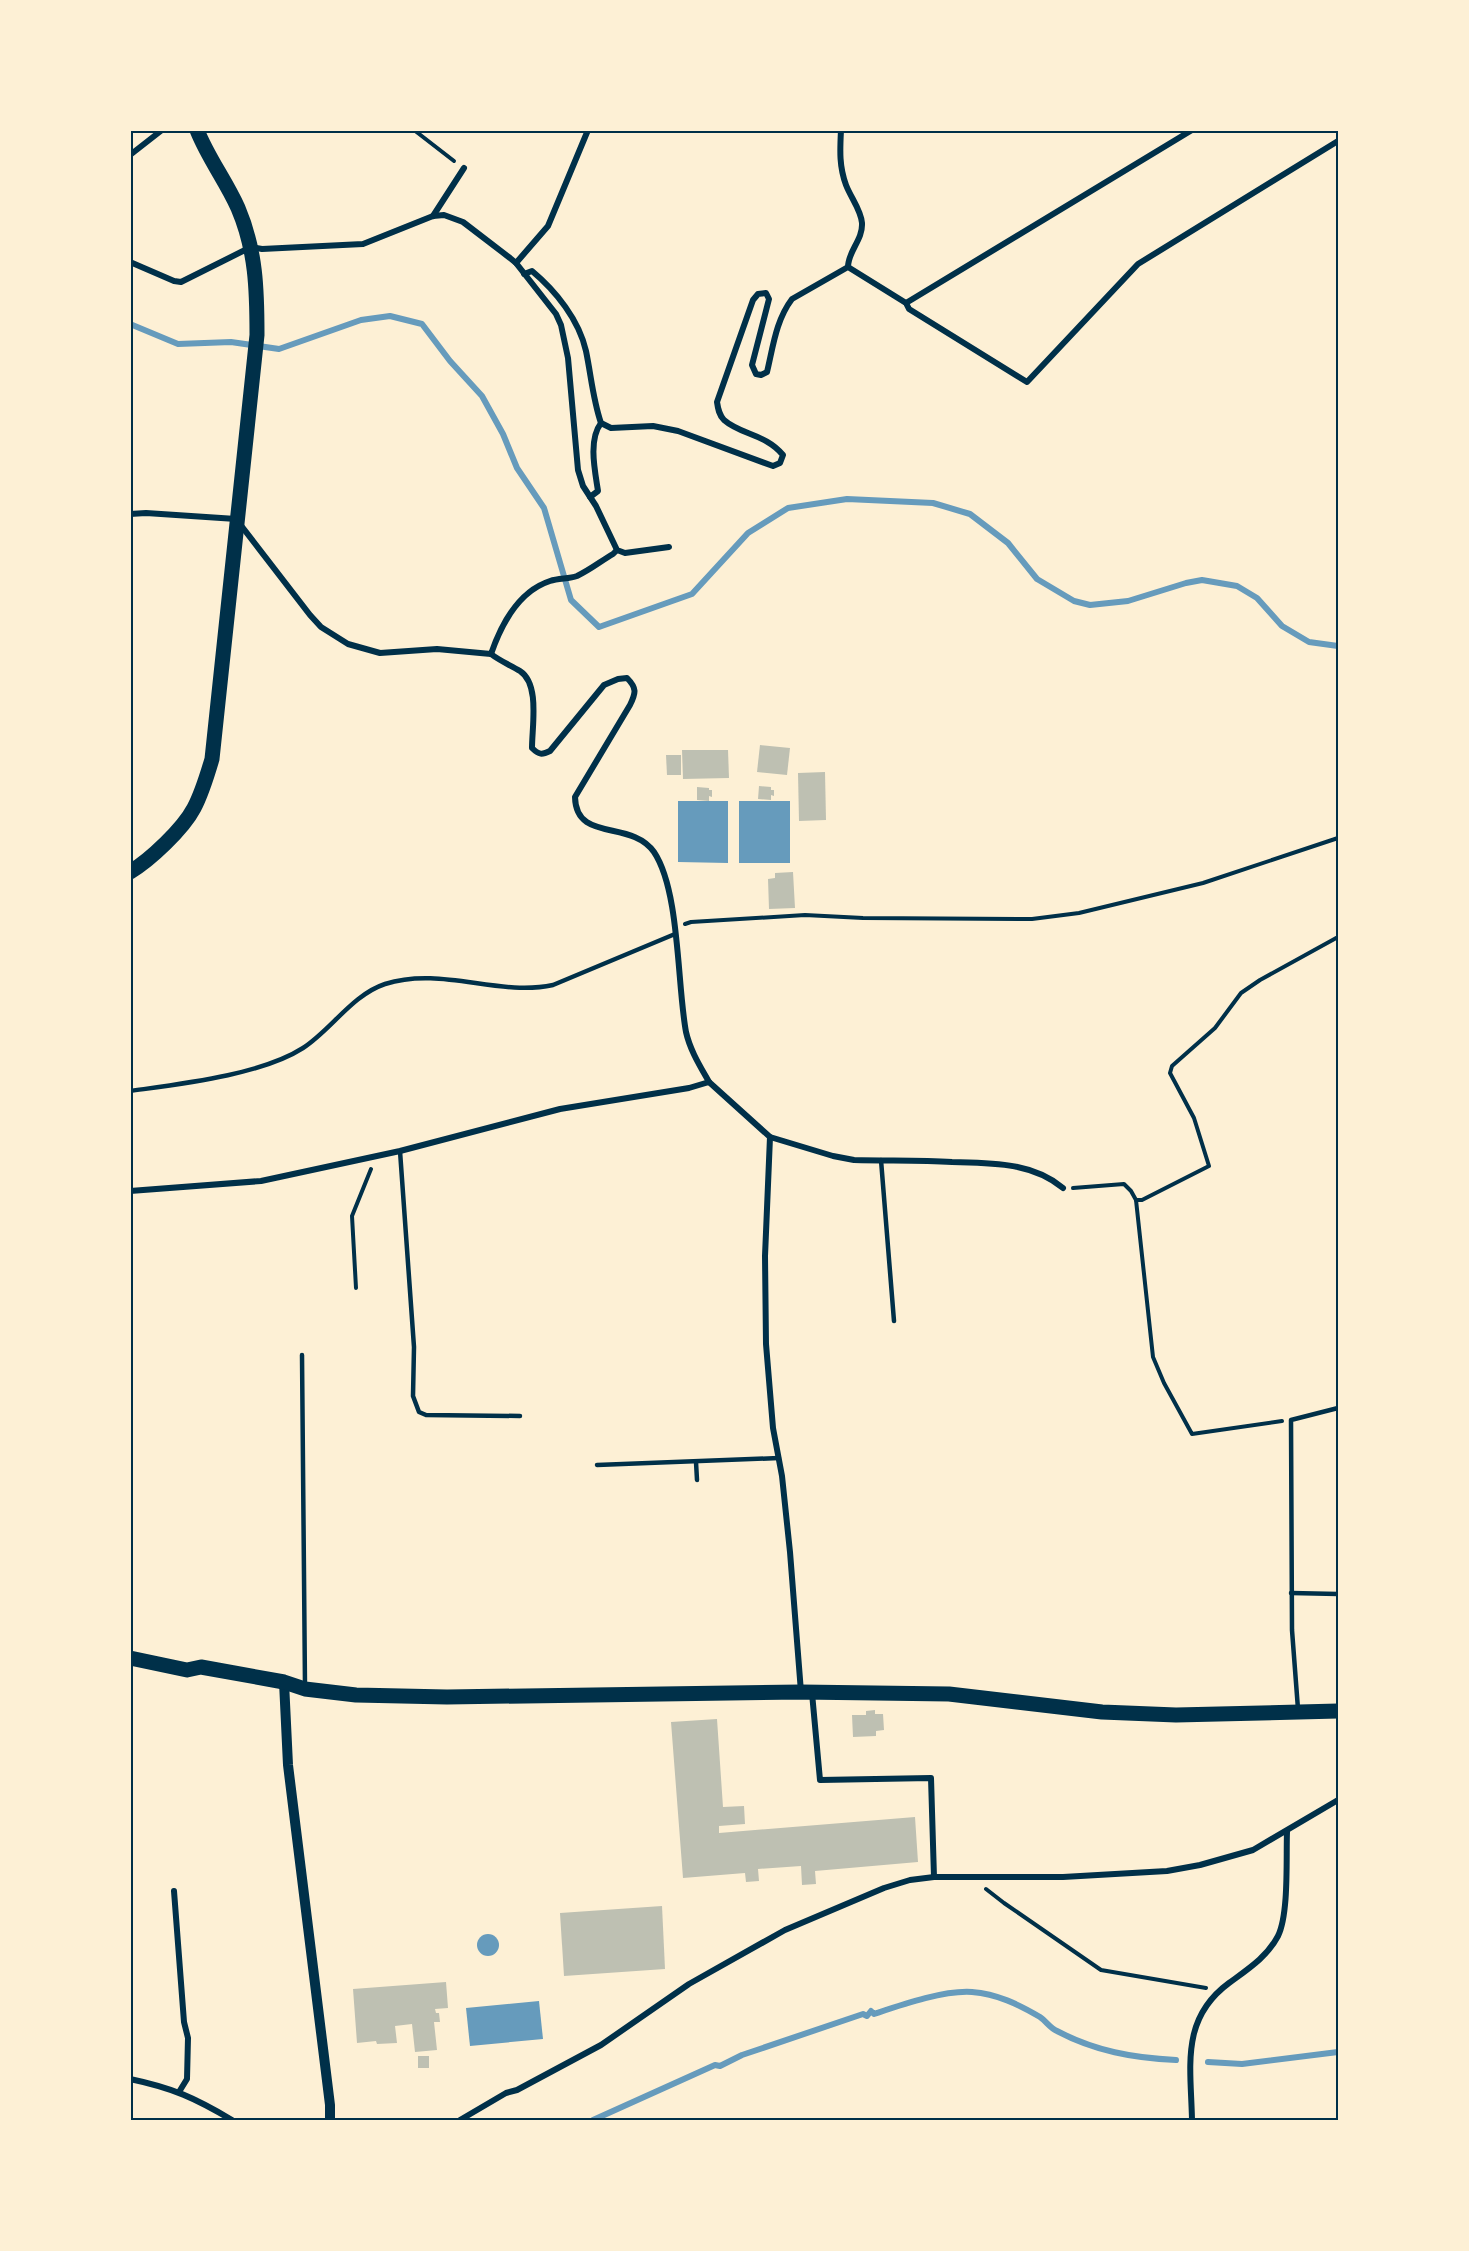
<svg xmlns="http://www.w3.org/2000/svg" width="1469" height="2251" viewBox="0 0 1469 2251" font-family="'Noto Sans',sans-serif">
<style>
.water{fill:#669bbc}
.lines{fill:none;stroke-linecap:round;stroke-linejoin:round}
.stream{stroke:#669bbc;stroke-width:6}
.building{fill:#bec0b2}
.path{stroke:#003049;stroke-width:4}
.service{stroke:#003049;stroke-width:4.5}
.minor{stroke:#003049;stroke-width:6}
.tertiary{stroke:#003049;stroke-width:10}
.primary{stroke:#003049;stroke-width:15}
.neatline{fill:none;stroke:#003049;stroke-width:2}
</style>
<rect width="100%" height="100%" fill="#fdf0d5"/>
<g class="water">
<path d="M 678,801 L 728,801 L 728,863 L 678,862 Z"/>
<rect x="739" y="801" width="51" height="62"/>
<circle cx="488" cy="1945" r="11"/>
<path d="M 539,2001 L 543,2039 L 470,2046 L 466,2008 Z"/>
</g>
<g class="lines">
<g class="stream">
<path d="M 130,324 L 178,344 L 231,342 L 279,349 L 361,320 L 390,316 L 422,324 L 450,361 L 482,396 L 503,434 L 517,468 L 544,508 L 571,600 L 599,627 L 692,594 L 748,533 L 788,508 L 847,499 L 933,503 L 970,514 L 1008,543 L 1037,579 L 1074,601 L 1090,605 L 1128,601 L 1186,583 L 1202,580 L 1237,586 L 1257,598 L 1282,626 L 1309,642 L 1338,646"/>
<path d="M 1208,2062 L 1242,2064 L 1338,2052"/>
<path d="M 593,2120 L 715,2065 L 720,2066 L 742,2055 L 863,2014 L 867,2016 L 871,2011 L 874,2014 C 901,2005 944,1990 972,1992 C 997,1994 1018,2004 1040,2017 C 1046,2021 1050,2028 1057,2031 C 1095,2051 1133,2058 1176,2060"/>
</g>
</g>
<g class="building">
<path d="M 760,745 L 790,748 L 787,775 L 757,772 Z"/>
<path d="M 682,750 L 728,750 L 729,778 L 683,779 Z"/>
<path d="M 666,755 L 681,755 L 681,775 L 667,775 Z"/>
<path d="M 825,772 L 826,820 L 799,821 L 798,773 Z"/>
<path d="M 759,786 L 771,787 L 771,790 L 774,790 L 774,796 L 771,795 L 771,800 L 758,799 Z"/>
<path d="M 697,787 L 709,788 L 709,790 L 712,790 L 712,797 L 709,796 L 709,801 L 697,800 Z"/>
<path d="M 793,872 L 795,908 L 769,909 L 768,879 L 775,878 L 775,873 Z"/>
<path d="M 875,1710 L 875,1714 L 883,1714 L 884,1730 L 876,1731 L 876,1736 L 853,1737 L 852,1715 L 866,1715 L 866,1711 Z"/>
<path d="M 717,1719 L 723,1807 L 744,1806 L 745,1824 L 719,1826 L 719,1833 L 915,1817 L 918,1862 L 815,1871 L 816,1884 L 802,1885 L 801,1866 L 758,1869 L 759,1881 L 746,1882 L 745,1873 L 683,1878 L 671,1722 Z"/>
<path d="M 662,1906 L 665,1969 L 564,1976 L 560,1913 Z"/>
<path d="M 446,1982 L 448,2008 L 435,2009 L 436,2013 L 439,2013 L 440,2022 L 434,2022 L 437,2050 L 415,2052 L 412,2024 L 395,2026 L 397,2043 L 377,2044 L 376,2041 L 357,2043 L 353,1989 Z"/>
<rect x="418" y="2056" width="11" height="12"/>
</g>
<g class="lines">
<g class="path">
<path d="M 414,130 L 454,161"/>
<path d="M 685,924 L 691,922 L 805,915 L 863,918 L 1032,919 L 1079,913 L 1203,883 L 1338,838"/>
<path d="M 1073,1188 L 1124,1184 L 1131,1191 L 1136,1200 L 1153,1357 L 1164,1383 L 1192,1434 L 1282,1421"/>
<path d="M 1136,1200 L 1142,1200 L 1209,1166 L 1194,1118 L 1170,1073 L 1172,1066 L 1215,1028 L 1241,993 L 1260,980 L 1338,937"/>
<path d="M 356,1288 L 352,1216 L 371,1169"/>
<path d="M 986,1889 L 1004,1903 L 1101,1970 L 1206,1988"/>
</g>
<g class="service">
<path d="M 130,1091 C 180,1084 261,1075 303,1048 C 331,1030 352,995 385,984 C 442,966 498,997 553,985 L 675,934"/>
<path d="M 400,1151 L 414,1347 L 413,1396 L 419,1412 L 426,1415 L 520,1416"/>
<path d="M 881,1160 L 894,1321"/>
<path d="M 302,1355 L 305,1686"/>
<path d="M 696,1462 L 697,1480"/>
<path d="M 597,1465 L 779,1458"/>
<path d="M 1291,1593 L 1338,1594"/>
<path d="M 1298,1709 L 1292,1630 L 1291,1420 L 1338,1408"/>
</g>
<g class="minor">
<path d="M 841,130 C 840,150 839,166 846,185 C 851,198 861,210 862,223 C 863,240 848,251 848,267"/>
<path d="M 130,155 L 162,130"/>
<path d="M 433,216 L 464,168"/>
<path d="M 130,262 L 174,281 L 181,282 L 251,247 L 262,249 L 363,244 L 433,216 L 444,215 L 463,222 L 510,258 L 516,263 L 556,314 L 561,325 L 568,358 L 578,470 L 583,486 L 596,506 L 617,550 L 625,553 L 669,547"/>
<path d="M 516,263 L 548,226 L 588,130"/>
<path d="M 524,274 L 532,271 C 556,291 579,320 586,351 C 591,375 593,400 601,423 L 611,428 L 653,426 L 678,431 L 773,466 L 780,463 L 783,455 C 766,434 741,435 724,420 C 719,415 718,409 717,402 L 753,300 L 758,294 L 766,293 L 769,299 L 752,365 L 756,374 L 761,375 L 767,372 C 773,347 776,320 792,299 L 848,267 L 906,303 L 909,309 L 1027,382 L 1138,264 L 1338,141"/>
<path d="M 906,303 L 1192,130"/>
<path d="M 590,497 L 598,491 C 595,471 588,440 601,423"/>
<path d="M 130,514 L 146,513 L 236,519 L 310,615 L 321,627 L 348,644 L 380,653 L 437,649 L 491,654 C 501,625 519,591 550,581 C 559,578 569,579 577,576 C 590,570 601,561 613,554 L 617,550"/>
<path d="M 491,654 C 500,661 510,665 520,671 C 540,684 532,726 532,748 C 539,755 542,755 550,751 L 604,685 L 618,679 L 627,678 C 637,688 636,693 630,705 L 575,797 C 576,843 631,819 654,852 C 680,891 677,984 686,1032 C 690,1050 700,1066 709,1082"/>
<path d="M 770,1137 L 833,1156 L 854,1160 C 887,1161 919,1160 952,1162 C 991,1163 1032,1162 1063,1188"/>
<path d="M 130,1191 L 261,1181 L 400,1151 L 560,1109 L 689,1088 L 709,1082 L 770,1137 L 765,1256 L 766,1344 L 773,1428 L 782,1476 L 790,1552 L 801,1692"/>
<path d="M 812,1693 L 820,1780 L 931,1778 L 934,1877"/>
<path d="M 174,1891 L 184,2022 L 188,2038 L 187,2079 L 179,2092"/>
<path d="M 130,2079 C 173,2088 195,2098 232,2120"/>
<path d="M 460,2120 L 506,2093 L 517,2090 L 601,2045 L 689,1984 L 785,1930 L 884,1888 L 910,1880 L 934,1877 L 1063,1877 L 1167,1871 L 1200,1865 L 1253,1850 L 1338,1800"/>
<path d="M 1192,2120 C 1191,2067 1180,2019 1229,1983 C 1248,1969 1267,1957 1278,1936 C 1289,1914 1286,1858 1287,1832"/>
</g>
<path class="tertiary" d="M 284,1682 L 288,1765 L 330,2105 L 330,2120"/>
<g class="primary">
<path d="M 130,872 C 150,860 183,829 194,808 C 202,793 207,776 212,759 L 257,335 C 257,290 256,250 238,208 C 226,181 208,158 197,130"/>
<path d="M 130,1658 L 187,1670 L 201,1667 L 284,1682 L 305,1689 L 356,1695 L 447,1697 L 801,1692 L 949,1694 L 1102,1712 L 1176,1715 L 1338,1711"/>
</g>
</g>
<rect width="1469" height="2251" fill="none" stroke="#fdf0d5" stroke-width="264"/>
<rect x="132" y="132" width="1205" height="1987" class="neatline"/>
</svg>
